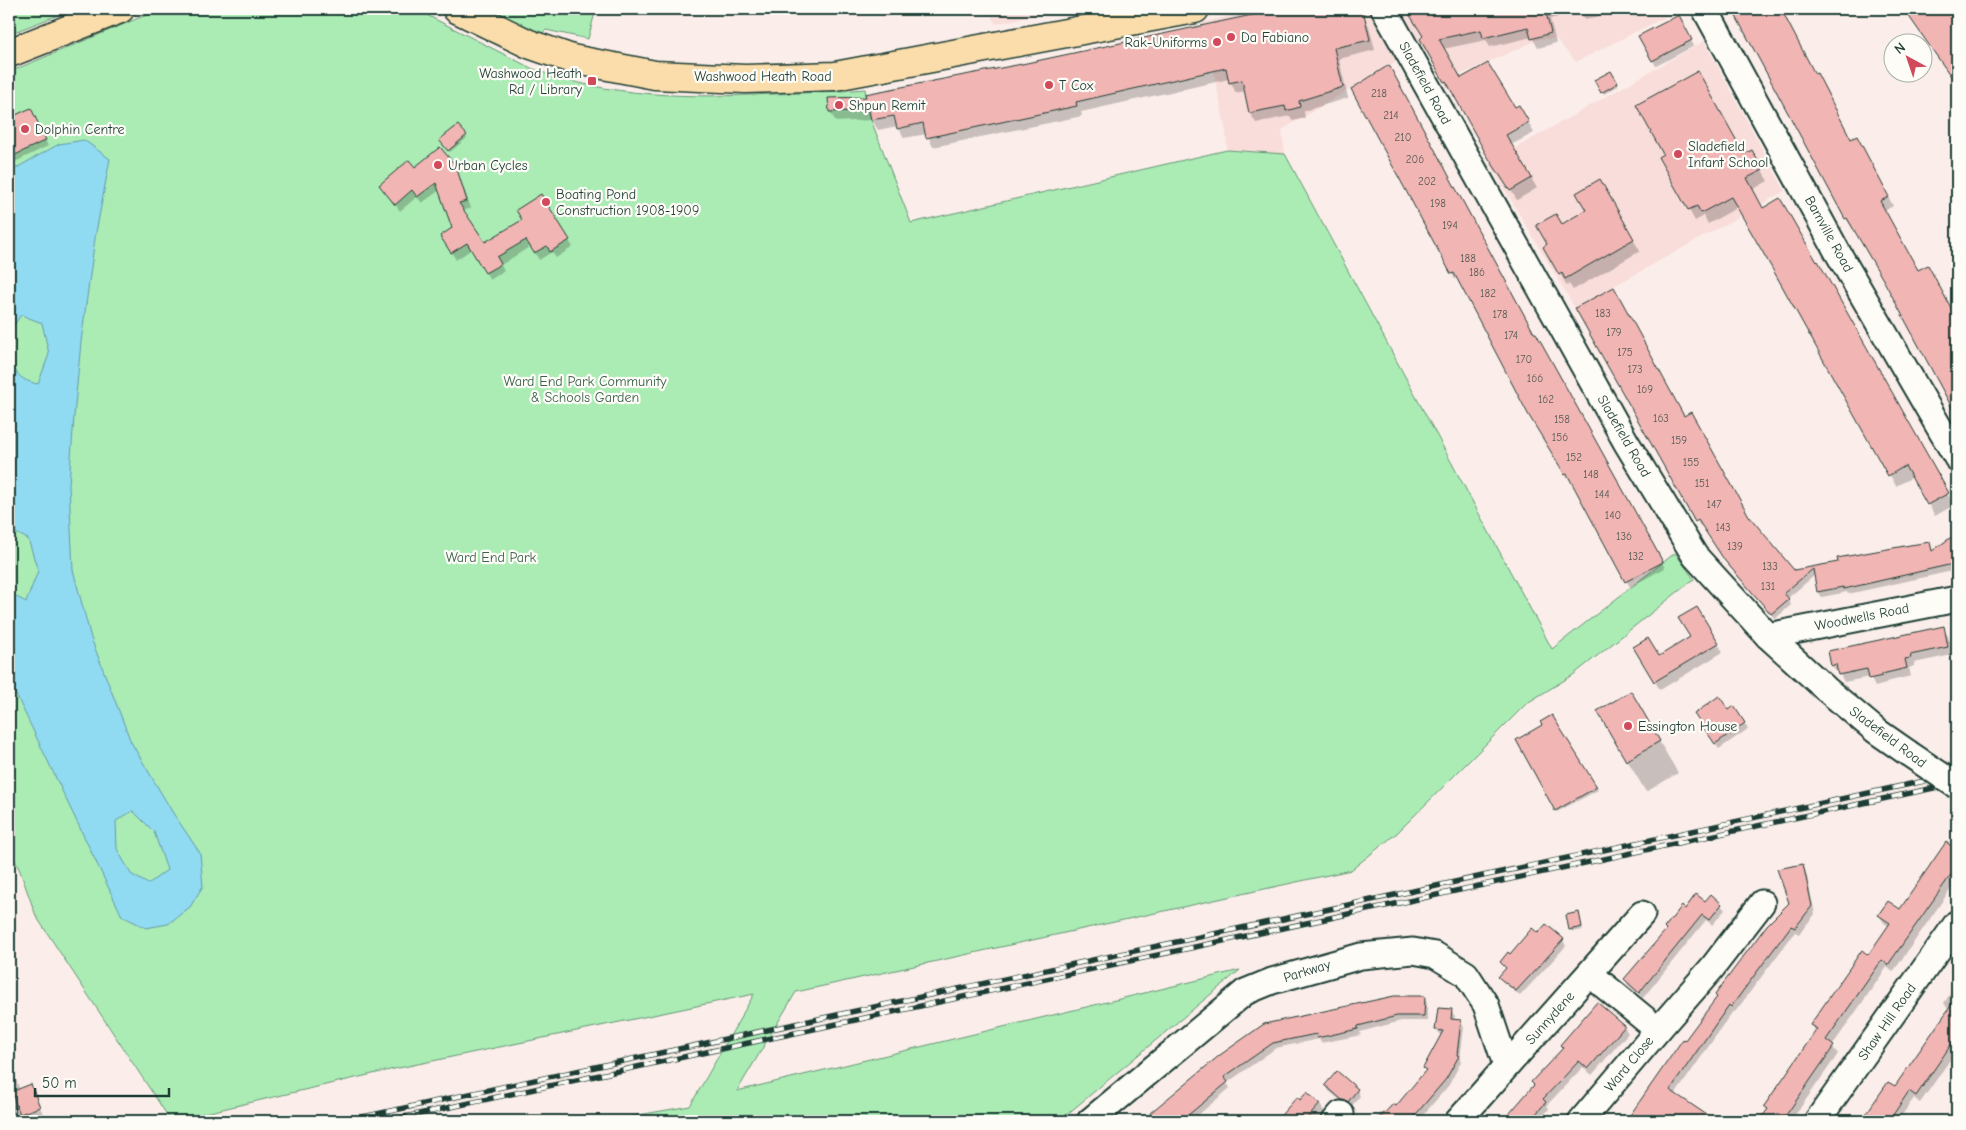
<svg xmlns="http://www.w3.org/2000/svg" width="1966" height="1130" viewBox="0 0 1966 1130" font-family="'Comic Neue',sans-serif">
<style>
.built{fill:#f8ddda}
.green{fill:#abecb5;stroke:#659474}
.water{fill:#90daf2;stroke:#639ba6;fill-rule:evenodd}
.shadow{fill:#0003}
.building{fill:#f1b5b4;stroke:#1f3d34}
.lines{fill:none;stroke-linecap:round;stroke-linejoin:round}
.minor-casing{stroke:#1f3d34;stroke-width:29}
.major-casing{stroke:#1f3d34;stroke-width:31}
.minor{stroke:#fdfcf7;stroke-width:25}
.major{stroke:#faddab;stroke-width:28}
.rail-casing{stroke:#1f3d34;stroke-width:5.5}
.rail{stroke:#fdfcf7;stroke-width:4;stroke-dasharray:11;stroke-linecap:butt}
.minor-bridge-casing{stroke:#1f3d34;stroke-width:29;stroke-linecap:butt}
.minor-bridge{stroke:#fdfcf7;stroke-width:25}
.poi-dot{fill:#d1495b;stroke:#fdfcf7;stroke-width:2}
.labels{text-anchor:middle;dominant-baseline:central;stroke-width:4.5;stroke-linejoin:round;paint-order:stroke}
.number-label{font-size:11px;fill:#545b54}
.poi-label{font-size:14px;fill:#1f3d34;stroke:#fdfcf7;text-anchor:start}
.street-label{font-size:14px;fill:#1f3d34;stroke:#fdfcf7}
.park-label{font-size:14px;fill:#3b604e;stroke:#fdfcf7}
</style>
<rect width="100%" height="100%" fill="#fbeeea"/>
<filter id="ink" filterUnits="userSpaceOnUse"><feTurbulence type="fractalNoise" baseFrequency=".02" numOctaves="2"/><feDisplacementMap in="SourceGraphic" scale="10" xChannelSelector="R" yChannelSelector="G"/><feConvolveMatrix kernelMatrix="1 2 1 2 8 2 1 2 1" color-interpolation-filters="sRGB"/></filter>
<g filter="url(#ink)">
<g class="built">
<path d="M 987,9 L 1059,9 L 996,24 Z"/>
<path d="M 1264,9 L 1369,9 L 1398,60 L 1282,130 L 1285,154 L 1227,150 L 1226,131 L 1203,22 Z"/>
<path d="M 1400,9 L 1681,9 L 1576,62 L 1556,39 L 1540,39 L 1444,82 Z"/>
<path d="M 1704,41 L 1785,191 L 1575,308 L 1489,163 Z"/>
</g>
<g class="green">
<path d="M 9,9 L 74,9 L 9,34 Z"/>
<path d="M 168,9 L 415,9 L 531,68 C 607,98 692,98 773,94 C 804,93 834,92 865,89 L 871,120 L 911,223 L 1227,150 L 1285,154 L 1552,649 L 1675,553 L 1694,579 L 1573,675 L 1527,703 L 1397,833 L 1351,870 L 796,992 L 737,1091 L 1240,970 L 1059,1121 L 604,1121 L 690,1106 L 754,994 L 394,1069 L 171,1121 L 36,916 L 20,871 L 9,847 L 9,72 L 141,17 Z"/>
<path d="M 480,9 L 596,9 L 588,39 L 546,30 L 537,37 Z"/>
</g>
<path class="water" d="M 84,140 L 110,159 L 95,238 L 81,342 L 74,417 L 69,485 L 73,570 L 91,638 L 131,742 L 173,813 L 200,853 L 203,886 L 190,907 L 168,924 L 146,928 L 122,916 L 9,680 L 9,593 L 26,602 L 38,571 L 28,539 L 12,531 L 9,534 L 9,356 C 15,373 19,380 38,384 L 49,354 L 42,323 L 21,315 L 11,329 L 9,340 L 9,172 L 59,144 ZM 133,811 L 154,832 L 167,870 L 148,884 L 131,874 L 117,849 L 116,821 Z"/>
<g class="shadow">
<path d="M 681,9 L 742,9 L 741,14 Z"/>
<path d="M 882,9 L 932,9 L 886,16 Z"/>
<path d="M 1286,9 L 1360,9 L 1369,26 L 1375,50 L 1339,59 L 1348,98 L 1304,111 L 1305,118 L 1293,121 L 1290,116 L 1256,123 L 1250,113 L 1245,91 L 1236,93 L 1229,79 L 1081,112 L 1082,116 L 933,147 L 927,134 L 904,138 L 898,126 L 878,130 L 872,120 L 836,122 L 830,112 L 867,98 Z"/>
<path d="M 1407,9 L 1628,9 L 1585,20 L 1579,11 L 1550,19 L 1556,43 L 1538,48 L 1532,37 L 1490,47 L 1486,40 L 1443,49 L 1461,80 L 1515,108 L 1519,106 L 1534,133 L 1511,145 L 1537,188 L 1517,200 L 1494,164 L 1452,91 L 1450,91 L 1445,82 L 1424,37 Z"/>
<path d="M 1732,9 L 1774,9 L 1851,141 L 1862,147 L 1893,206 L 1884,211 L 1918,272 L 1933,276 L 1957,321 L 1957,414 L 1886,283 L 1854,227 L 1852,228 L 1846,218 L 1782,97 L 1775,89 Z"/>
<path d="M 1904,9 L 1957,9 L 1957,85 Z"/>
<path d="M 1678,16 L 1694,46 L 1656,66 L 1640,37 Z"/>
<path d="M 1610,72 L 1618,86 L 1604,94 L 1596,80 Z"/>
<path d="M 1353,89 L 1538,340 L 1665,568 L 1630,587 L 1571,478 L 1569,479 L 1529,414 L 1458,278 L 1455,279 L 1452,274 Z"/>
<path d="M 30,110 L 48,146 L 15,162 L 9,149 L 9,119 Z"/>
<path d="M 466,136 L 467,138 L 450,152 L 442,143 Z"/>
<path d="M 1752,151 L 1768,181 L 1752,190 L 1763,209 L 1816,263 L 1818,262 L 1954,505 L 1935,516 L 1913,477 L 1896,486 L 1738,207 L 1708,224 L 1704,216 L 1695,221 L 1660,157 L 1744,156 Z"/>
<path d="M 455,167 L 459,175 L 471,208 L 463,211 L 485,244 L 523,220 L 541,196 L 573,247 L 556,258 L 552,252 L 539,260 L 531,246 L 501,265 L 504,271 L 490,280 L 472,249 L 456,260 L 446,243 L 453,228 L 440,190 L 422,203 L 417,197 L 400,211 L 381,185 L 415,169 Z"/>
<path d="M 1600,181 L 1640,251 L 1573,290 L 1569,284 L 1567,286 L 1545,247 L 1562,226 L 1588,211 Z"/>
<path d="M 1577,309 L 1684,418 L 1748,517 L 1794,572 L 1929,543 L 1933,552 L 1957,535 L 1957,570 L 1848,594 L 1847,592 L 1822,597 L 1818,592 L 1815,575 L 1788,598 L 1791,605 L 1775,619 L 1730,567 L 1703,525 L 1700,526 Z"/>
<path d="M 1697,609 L 1723,652 L 1660,690 L 1635,648 L 1658,657 L 1691,638 Z"/>
<path d="M 1943,628 L 1948,636 L 1952,655 L 1914,663 L 1914,666 L 1909,668 L 1911,676 L 1886,682 L 1886,684 L 1875,687 L 1870,677 L 1844,682 L 1839,673 L 1837,673 L 1832,665 Z"/>
<path d="M 1957,634 L 1957,646 L 1955,635 Z"/>
<path d="M 1734,708 L 1748,729 L 1719,749 L 1699,720 L 1728,712 Z"/>
<path d="M 1552,716 L 1598,790 L 1557,812 L 1517,740 L 1543,725 Z"/>
<path d="M 1659,741 L 1678,773 L 1646,792 L 1617,743 Z"/>
<path d="M 1947,844 L 1957,852 L 1957,880 L 1893,972 L 1887,967 L 1832,1046 L 1838,1054 L 1791,1121 L 1760,1121 L 1768,1111 L 1765,1106 L 1816,1033 L 1812,1025 L 1869,957 L 1890,927 L 1884,923 L 1879,915 L 1901,911 Z"/>
<path d="M 1803,865 L 1806,872 L 1815,914 L 1799,934 L 1795,932 L 1735,1012 L 1733,1011 L 1675,1095 L 1714,1121 L 1672,1121 L 1665,1116 L 1661,1121 L 1628,1121 L 1683,1040 L 1686,1042 L 1790,904 Z"/>
<path d="M 1705,903 L 1721,905 L 1725,910 L 1712,925 L 1706,920 L 1643,998 L 1628,985 L 1625,979 L 1685,910 Z"/>
<path d="M 1578,913 L 1583,930 L 1572,932 L 1567,916 Z"/>
<path d="M 1538,935 L 1563,940 L 1566,946 L 1520,996 L 1503,982 L 1500,977 L 1506,969 L 1501,962 Z"/>
<path d="M 1957,983 L 1957,1050 L 1920,1103 L 1914,1098 L 1898,1121 L 1862,1121 L 1889,1084 L 1895,1088 L 1949,1011 L 1944,1003 Z"/>
<path d="M 1424,997 L 1427,1003 L 1427,1021 L 1401,1021 L 1360,1032 L 1361,1035 L 1321,1043 L 1319,1039 L 1276,1048 L 1227,1083 L 1230,1088 L 1191,1121 L 1142,1121 L 1220,1056 Z"/>
<path d="M 1597,1004 L 1624,1027 L 1628,1033 L 1592,1075 L 1583,1067 L 1547,1105 L 1549,1109 L 1539,1121 L 1504,1121 L 1563,1049 L 1561,1045 Z"/>
<path d="M 1451,1011 L 1455,1016 L 1454,1021 L 1461,1022 L 1464,1027 L 1460,1060 L 1461,1062 L 1449,1085 L 1418,1121 L 1373,1121 L 1383,1111 L 1386,1114 L 1396,1108 L 1426,1072 L 1424,1068 L 1442,1035 L 1440,1035 L 1437,1030 Z"/>
<path d="M 9,1061 L 20,1090 L 31,1085 L 45,1119 L 68,1113 L 73,1121 L 9,1121 Z"/>
<path d="M 1326,1085 L 1357,1090 L 1360,1096 L 1351,1107 L 1346,1105 L 1329,1091 Z"/>
<path d="M 1297,1099 L 1300,1102 L 1320,1104 L 1325,1113 L 1318,1121 L 1278,1121 Z"/>
</g>
<g class="building">
<path d="M 1280,9 L 1361,9 L 1364,14 L 1370,40 L 1334,48 L 1343,87 L 1299,101 L 1300,107 L 1286,111 L 1285,106 L 1249,113 L 1242,80 L 1229,83 L 1226,68 L 1076,102 L 1077,106 L 926,138 L 923,123 L 897,129 L 894,116 L 871,120 L 869,110 L 829,112 L 828,98 L 866,97 L 865,94 L 1022,64 Z"/>
<path d="M 1406,9 L 1545,9 L 1551,33 L 1531,39 L 1528,27 L 1483,38 L 1481,30 L 1439,39 L 1461,78 L 1488,63 L 1515,107 L 1519,105 L 1529,122 L 1506,135 L 1532,178 L 1510,191 L 1486,154 L 1446,81 L 1444,82 L 1420,39 L 1423,36 Z"/>
<path d="M 1732,9 L 1781,9 L 1815,74 L 1817,73 L 1851,139 L 1857,136 L 1889,197 L 1880,201 L 1918,270 L 1928,265 L 1957,319 L 1957,417 L 1885,283 L 1847,218 L 1845,219 Z"/>
<path d="M 1916,9 L 1957,9 L 1957,85 L 1908,15 Z"/>
<path d="M 1679,15 L 1692,40 L 1652,61 L 1638,36 Z"/>
<path d="M 1389,65 L 1534,333 L 1536,333 L 1663,562 L 1625,582 L 1567,474 L 1565,475 L 1528,414 L 1454,273 L 1451,274 L 1351,89 Z"/>
<path d="M 1611,71 L 1618,83 L 1601,93 L 1594,80 Z"/>
<path d="M 1698,71 L 1744,154 L 1752,150 L 1763,170 L 1747,178 L 1763,208 L 1780,198 L 1817,262 L 1818,261 L 1949,493 L 1927,505 L 1905,466 L 1888,476 L 1777,277 L 1731,197 L 1701,213 L 1697,206 L 1688,210 L 1658,157 L 1663,154 L 1636,105 Z"/>
<path d="M 31,108 L 46,140 L 9,158 L 9,118 Z"/>
<path d="M 458,125 L 467,135 L 448,151 L 439,140 Z"/>
<path d="M 440,147 L 456,166 L 467,201 L 459,203 L 485,242 L 522,220 L 516,210 L 541,194 L 570,240 L 550,252 L 547,246 L 534,253 L 526,240 L 497,257 L 501,264 L 485,273 L 467,243 L 451,253 L 440,236 L 452,228 L 436,183 L 417,197 L 412,190 L 395,205 L 379,185 L 409,160 L 415,167 Z"/>
<path d="M 1600,179 L 1634,239 L 1565,279 L 1562,273 L 1559,275 L 1543,247 L 1547,244 L 1536,225 L 1556,214 L 1562,224 L 1586,210 L 1576,193 Z"/>
<path d="M 1614,287 L 1684,416 L 1691,412 L 1749,516 L 1794,570 L 1838,562 L 1837,558 L 1910,545 L 1930,542 L 1932,551 L 1957,533 L 1957,563 L 1844,589 L 1843,587 L 1817,592 L 1813,569 L 1784,593 L 1789,599 L 1771,614 L 1725,561 L 1698,520 L 1695,522 L 1575,308 Z"/>
<path d="M 1697,607 L 1719,643 L 1654,682 L 1633,647 L 1648,638 L 1659,656 L 1690,637 L 1678,618 Z"/>
<path d="M 1944,626 L 1948,647 L 1910,655 L 1911,658 L 1905,659 L 1907,668 L 1882,674 L 1882,676 L 1869,679 L 1867,669 L 1838,675 L 1836,664 L 1831,666 L 1828,651 Z"/>
<path d="M 1631,691 L 1660,741 L 1626,761 L 1597,711 Z"/>
<path d="M 1719,696 L 1729,710 L 1734,706 L 1745,723 L 1715,744 L 1694,714 Z"/>
<path d="M 1552,715 L 1597,787 L 1555,811 L 1516,740 L 1542,725 L 1540,722 Z"/>
<path d="M 1946,842 L 1957,850 L 1957,866 L 1888,965 L 1882,960 L 1826,1040 L 1834,1046 L 1782,1121 L 1759,1121 L 1768,1109 L 1764,1106 L 1817,1029 L 1810,1025 L 1862,950 L 1868,955 L 1890,923 L 1878,915 L 1888,901 L 1900,909 Z"/>
<path d="M 1803,864 L 1812,906 L 1795,928 L 1791,926 L 1745,988 L 1731,1007 L 1729,1005 L 1670,1090 L 1716,1121 L 1626,1121 L 1683,1039 L 1685,1040 L 1717,997 L 1715,995 L 1725,981 L 1767,925 L 1789,903 L 1777,869 Z"/>
<path d="M 1696,894 L 1705,901 L 1711,894 L 1722,904 L 1709,920 L 1702,915 L 1639,993 L 1624,979 L 1666,930 L 1664,928 L 1682,906 L 1685,909 Z"/>
<path d="M 1579,912 L 1582,927 L 1569,930 L 1566,915 Z"/>
<path d="M 1546,924 L 1564,939 L 1516,991 L 1498,977 L 1506,968 L 1500,962 L 1508,952 L 1510,954 L 1532,928 L 1538,933 Z"/>
<path d="M 1394,996 L 1425,996 L 1424,1016 L 1397,1016 L 1358,1026 L 1358,1029 L 1317,1038 L 1316,1034 L 1273,1043 L 1224,1077 L 1228,1082 L 1181,1121 L 1157,1121 L 1150,1113 L 1220,1055 L 1264,1024 Z"/>
<path d="M 1957,997 L 1957,1036 L 1916,1096 L 1909,1091 L 1889,1121 L 1861,1121 L 1888,1082 L 1895,1086 Z"/>
<path d="M 1597,1002 L 1625,1026 L 1588,1069 L 1579,1061 L 1543,1099 L 1546,1102 L 1530,1121 L 1503,1121 L 1534,1085 L 1531,1082 L 1563,1048 L 1560,1045 Z"/>
<path d="M 1438,1008 L 1452,1009 L 1451,1019 L 1461,1020 L 1457,1055 L 1459,1056 L 1446,1079 L 1411,1120 L 1413,1121 L 1377,1121 L 1393,1104 L 1396,1106 L 1426,1070 L 1423,1068 L 1443,1031 L 1435,1030 Z"/>
<path d="M 1337,1071 L 1358,1089 L 1348,1102 L 1342,1100 L 1325,1085 Z"/>
<path d="M 31,1084 L 40,1107 L 20,1114 L 11,1092 Z"/>
<path d="M 1307,1092 L 1320,1104 L 1305,1121 L 1276,1121 L 1297,1097 L 1300,1100 Z"/>
</g>
<g class="lines">
<defs>
<g id="minor">
<path d="M 1384,9 L 1626,442 L 1695,556 L 1768,636 L 1826,689 L 1875,730 L 1908,753"/>
<path d="M 1705,9 L 1838,253 L 1957,458"/>
<path d="M 1768,636 L 1957,599"/>
<path d="M 1658,1030 L 1712,968 L 1762,903"/>
<path d="M 1090,1121 L 1245,992 L 1272,981 L 1361,956 L 1413,951 L 1435,955 L 1466,974 L 1486,1005 L 1506,1065"/>
<path d="M 1335,1121 L 1341,1114"/>
<path d="M 1458,1121 L 1642,914"/>
<path d="M 1581,1121 L 1658,1030 L 1590,974"/>
<path d="M 1817,1121 L 1957,923"/>
</g>
<g id="major">
<path d="M 457,9 L 529,44 L 572,59 L 655,75 L 745,79 L 835,76 L 1195,9"/>
<path d="M 9,53 L 120,9"/>
</g>
</defs>
<use href="#minor" class="minor-casing"/>
<use href="#major" class="major-casing"/>
<use href="#minor" class="minor"/>
<use href="#major" class="major"/>
<defs>
<g id="rail">
<path d="M 344,1121 L 1957,774"/>
<path d="M 386,1121 L 1957,783"/>
</g>
</defs>
<use href="#rail" class="rail-casing"/>
<use href="#rail" class="rail"/>
<defs>
<path id="minor-bridge" d="M 1908,753 L 1957,786"/>
</defs>
<use href="#minor-bridge" class="minor-bridge-casing"/>
<use href="#minor-bridge" class="minor-bridge"/>
</g>
</g>
<g class="poi-dot">
<circle cx="1231" cy="37" r="5"/>
<circle cx="1217" cy="42" r="5"/>
<rect x="587" y="76" width="10" height="10" rx="2.5"/>
<circle cx="1049" cy="85" r="5"/>
<circle cx="839" cy="105" r="5"/>
<circle cx="25" cy="129" r="5"/>
<circle cx="1678" cy="154" r="5"/>
<circle cx="438" cy="165" r="5"/>
<circle cx="546" cy="202" r="5"/>
<circle cx="1628" cy="726" r="5"/>
</g>
<g class="labels">
<g class="number-label">
<text x="1379" y="93">218</text>
<text x="1391" y="115">214</text>
<text x="1403" y="137">210</text>
<text x="1415" y="159">206</text>
<text x="1427" y="181">202</text>
<text x="1438" y="203">198</text>
<text x="1450" y="225">194</text>
<text x="1468" y="258">188</text>
<text x="1477" y="272">186</text>
<text x="1488" y="293">182</text>
<text x="1603" y="313">183</text>
<text x="1500" y="314">178</text>
<text x="1614" y="332">179</text>
<text x="1511" y="335">174</text>
<text x="1625" y="352">175</text>
<text x="1524" y="359">170</text>
<text x="1635" y="369">173</text>
<text x="1535" y="378">166</text>
<text x="1645" y="389">169</text>
<text x="1546" y="399">162</text>
<text x="1661" y="418">163</text>
<text x="1562" y="419">158</text>
<text x="1560" y="437">156</text>
<text x="1679" y="440">159</text>
<text x="1574" y="457">152</text>
<text x="1691" y="462">155</text>
<text x="1591" y="474">148</text>
<text x="1702" y="483">151</text>
<text x="1602" y="494">144</text>
<text x="1714" y="504">147</text>
<text x="1613" y="515">140</text>
<text x="1723" y="527">143</text>
<text x="1624" y="536">136</text>
<text x="1735" y="546">139</text>
<text x="1636" y="556">132</text>
<text x="1770" y="566">133</text>
<text x="1768" y="586">131</text>
</g>
<g class="poi-label">
<text x="1241" y="37">Da Fabiano</text>
<text x="1207" y="42" text-anchor="end">Rak-Uniforms</text>
<text x="582" y="73" text-anchor="end">Washwood Heath<tspan x="582" dy="16">Rd / Library</tspan></text>
<text x="1059" y="85">T Cox</text>
<text x="849" y="105">Shpun Remit</text>
<text x="35" y="129">Dolphin Centre</text>
<text x="1688" y="146">Sladefield<tspan x="1688" dy="16">Infant School</tspan></text>
<text x="448" y="165">Urban Cycles</text>
<text x="556" y="194">Boating Pond<tspan x="556" dy="16">Construction 1908-1909</tspan></text>
<text x="1638" y="726">Essington House</text>
</g>
<g class="street-label">
<text x="763" y="76">Washwood Heath Road</text>
<text transform="translate(1425 83) rotate(61)">Sladefield Road</text>
<text transform="translate(1829 234) rotate(61)">Bamville Road</text>
<text transform="translate(1624 436) rotate(60)">Sladefield Road</text>
<text transform="translate(1862 617) rotate(-11)">Woodwells Road</text>
<text transform="translate(1888 737) rotate(37)">Sladefield Road</text>
<text transform="translate(1307 971) rotate(-17)">Parkway</text>
<text transform="translate(1550 1018) rotate(-48)">Sunnydene</text>
<text transform="translate(1887 1022) rotate(-55)">Shaw Hill Road</text>
<text transform="translate(1629 1064) rotate(-50)">Ward Close</text>
</g>
<g class="park-label">
<text x="585" y="381">Ward End Park Community<tspan x="585" dy="16">&amp; Schools Garden</tspan></text>
<text x="491" y="557">Ward End Park</text>
</g>
</g>
<rect width="1966" height="1130" fill="none" stroke="#fdfcf7" stroke-width="30"/>
<rect x="15" y="15" width="1936" height="1100" fill="none" stroke="#1f3d34" stroke-width="2" filter="url(#ink)"/>
<g transform="translate(1908 58) rotate(320)"><circle r="24" fill="#fdfcf7" stroke="#a4b0a9"/>
<path d="M0-4L9 19L0 12L-9 19Z" fill="#d1495b"/>
<text y="-8" font-size="14" font-weight="bold" text-anchor="middle" fill="#1f3d34">N</text>
</g>
<path d="M35 1088v8h134v-8" fill="none" stroke="#1f3d34" stroke-width="2.5"/>
<text x="42" y="1088" font-size="15" fill="#1f3d34" stroke="#fdfcf7" stroke-width="4" paint-order="stroke">50 m</text>
</svg>
